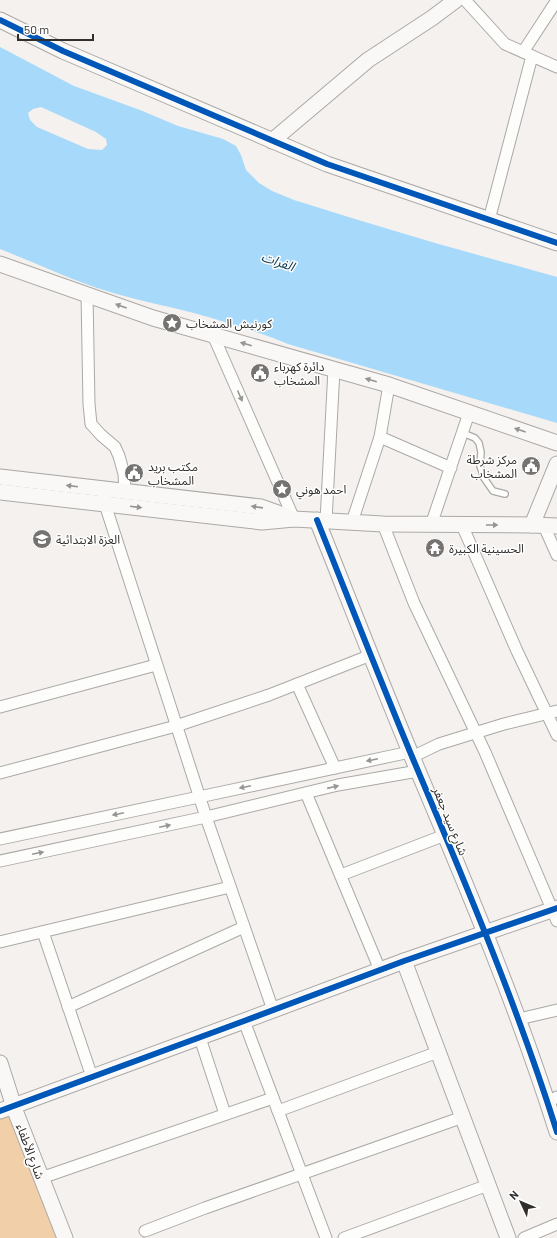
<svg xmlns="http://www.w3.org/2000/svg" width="557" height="1238" viewBox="0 0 557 1238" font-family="Barlow,'Noto Sans Arabic',sans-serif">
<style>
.green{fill:#f1cfa9}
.water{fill:#a6d9fa;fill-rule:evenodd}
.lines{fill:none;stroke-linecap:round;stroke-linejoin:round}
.lane-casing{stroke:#aba9a6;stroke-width:8}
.street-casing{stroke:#aba9a6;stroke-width:13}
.secondary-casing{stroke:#aba9a6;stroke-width:17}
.lane{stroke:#fdfdfc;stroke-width:5.5}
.street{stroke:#fdfdfc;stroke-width:11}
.secondary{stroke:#faf8f7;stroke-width:15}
.cycleway-casing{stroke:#fff;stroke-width:8}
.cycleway{stroke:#0057b8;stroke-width:6}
.oneway{fill:#969492}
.oneway2{fill:#979694}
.labels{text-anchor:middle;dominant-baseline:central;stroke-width:3;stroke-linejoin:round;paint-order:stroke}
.poi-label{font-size:12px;fill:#312f2d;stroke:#fff;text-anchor:start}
.street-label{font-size:12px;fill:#312f2d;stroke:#fff}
.water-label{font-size:13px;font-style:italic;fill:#0f3951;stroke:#fff}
</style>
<rect width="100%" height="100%" fill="#f4f1ee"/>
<path class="green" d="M 11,1109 L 58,1238 L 0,1238 L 0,1114 Z"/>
<path class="water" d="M 0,47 L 74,86 L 140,110 L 178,126 L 223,139 L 236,146 L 241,155 L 246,170 L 259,183 L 272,191 L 294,200 L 355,219 L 435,243 L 557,277 L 557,423 L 288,344 C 256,331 223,321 190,312 C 163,305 135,300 107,291 C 71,280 36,263 0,249 ZM 41,107 L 96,132 L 106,139 L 107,145 L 102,150 L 88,149 L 37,127 L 30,120 L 28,113 L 33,109 Z"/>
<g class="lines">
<defs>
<path id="lane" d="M 463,433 L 475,438 L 479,443 L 481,452 L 480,466 L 484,478 L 493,491 L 505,494"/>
<g id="street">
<path d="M 465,0 L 505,44 L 557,67"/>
<path d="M 523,52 L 557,0"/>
<path d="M 489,220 L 532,56"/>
<path d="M 87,294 L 89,404 L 91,424 L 101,435 L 115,447 L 119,456 L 124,474 L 125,492"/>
<path d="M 213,335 L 294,519"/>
<path d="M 380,437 L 451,468"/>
<path d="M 103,498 L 206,817 L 273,1010"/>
<path d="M 326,521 L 334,369"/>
<path d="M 352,522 L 380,437 L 389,385"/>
<path d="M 383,524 L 414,603 L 485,752 L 557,921"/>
<path d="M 431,525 L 469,413"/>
<path d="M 462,525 L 517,651 L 557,735"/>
<path d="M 544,526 L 557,555"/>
<path d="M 297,684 L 335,768"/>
<path d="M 0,707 L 156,665"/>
<path d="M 412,757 L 439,744 L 504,724 L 557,711"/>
<path d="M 0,773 L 176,726 L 269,695 L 371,655"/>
<path d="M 306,793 L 380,970"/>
<path d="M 0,839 L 199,797 L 410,752"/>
<path d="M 0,861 L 206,817 L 338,785 L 418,771"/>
<path d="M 341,875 L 445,835"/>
<path d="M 43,932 L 92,1077"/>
<path d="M 0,942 L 230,887"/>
<path d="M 68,1007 L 244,927"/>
<path d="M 519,1019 L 557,1010"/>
<path d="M 244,1021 L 326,1238"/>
<path d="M 200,1038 L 225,1114"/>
<path d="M 548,1102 L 557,1097"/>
<path d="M 278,1111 L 438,1052"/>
<path d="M 41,1178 L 273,1098"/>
<path d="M 145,1231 L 205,1208 L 463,1117"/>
<path d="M 344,1238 L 488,1185"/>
<path d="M 524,1238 L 557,1224"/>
</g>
<g id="secondary">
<path d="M 0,20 L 63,51 L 327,164 L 557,243"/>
<path d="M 272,141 L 368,60 L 432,18 L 456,0"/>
<path d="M 0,264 L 153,318 L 389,385 L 557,443"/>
<path d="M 0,477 L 261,507 L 289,517"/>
<path d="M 0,492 L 262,522 L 294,519 L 383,524 L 532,525 L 557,526"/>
<path d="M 317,520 C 349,600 380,680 413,759 C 465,882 517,1005 557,1132"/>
<path d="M 532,525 L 557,464"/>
<path d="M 404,961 L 508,1238"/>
<path d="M 0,1063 L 16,1113 L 65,1238"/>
<path d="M 0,1111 L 244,1021 L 404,961 L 557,908"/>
</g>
</defs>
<use href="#lane" class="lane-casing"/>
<use href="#street" class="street-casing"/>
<use href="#secondary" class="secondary-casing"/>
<use href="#lane" class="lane"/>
<use href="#street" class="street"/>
<use href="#secondary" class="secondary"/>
<defs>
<g id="cycleway">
<path d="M 0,20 L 63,51 L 327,164 L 557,243"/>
<path d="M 317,520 C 349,600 380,680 413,759 C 465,882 517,1005 557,1132"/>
<path d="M 0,1111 L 244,1021 L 404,961 L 557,908"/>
</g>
</defs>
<use href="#cycleway" class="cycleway-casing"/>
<use href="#cycleway" class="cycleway"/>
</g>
<defs><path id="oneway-solid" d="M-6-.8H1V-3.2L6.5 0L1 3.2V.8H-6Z"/></defs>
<g class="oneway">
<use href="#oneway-solid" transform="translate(121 306) rotate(-160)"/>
<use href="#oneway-solid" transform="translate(246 344) rotate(-164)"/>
<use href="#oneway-solid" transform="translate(371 380) rotate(-164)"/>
<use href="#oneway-solid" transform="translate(520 430) rotate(-161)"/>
<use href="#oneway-solid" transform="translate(72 486) rotate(-173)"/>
<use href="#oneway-solid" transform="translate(136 507) rotate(7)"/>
<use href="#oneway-solid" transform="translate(257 507) rotate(-172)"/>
<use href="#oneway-solid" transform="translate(492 525)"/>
</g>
<g class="oneway2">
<use href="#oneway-solid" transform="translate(240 396) rotate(66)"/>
<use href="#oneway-solid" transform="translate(372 760) rotate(168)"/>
<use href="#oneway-solid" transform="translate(245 787) rotate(168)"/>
<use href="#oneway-solid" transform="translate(333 787) rotate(-13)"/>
<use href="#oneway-solid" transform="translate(118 814) rotate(168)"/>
<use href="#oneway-solid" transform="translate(165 826) rotate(-12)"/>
<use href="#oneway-solid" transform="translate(38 853) rotate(-12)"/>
</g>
<defs>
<symbol id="sight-disc" viewBox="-11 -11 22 22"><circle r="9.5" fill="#757371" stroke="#fff"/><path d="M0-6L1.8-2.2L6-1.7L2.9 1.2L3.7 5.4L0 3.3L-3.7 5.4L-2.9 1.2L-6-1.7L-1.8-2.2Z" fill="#fff"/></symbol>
<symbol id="civic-disc" viewBox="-11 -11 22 22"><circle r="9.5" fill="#757371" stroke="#fff"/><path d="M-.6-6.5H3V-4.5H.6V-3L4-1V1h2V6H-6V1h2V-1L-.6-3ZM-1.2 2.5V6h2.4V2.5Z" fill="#fff"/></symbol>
<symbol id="school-disc" viewBox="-11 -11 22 22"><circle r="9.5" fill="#757371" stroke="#fff"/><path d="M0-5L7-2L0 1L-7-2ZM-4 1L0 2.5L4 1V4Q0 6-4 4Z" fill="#fff"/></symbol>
<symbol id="temple-disc" viewBox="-11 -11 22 22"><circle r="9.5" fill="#757371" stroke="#fff"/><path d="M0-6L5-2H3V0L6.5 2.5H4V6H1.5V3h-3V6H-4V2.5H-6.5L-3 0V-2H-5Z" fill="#fff"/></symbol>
</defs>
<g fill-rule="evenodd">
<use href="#sight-disc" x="161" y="312" width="22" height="22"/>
<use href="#civic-disc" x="249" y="362" width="22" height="22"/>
<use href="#civic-disc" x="520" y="455" width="22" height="22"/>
<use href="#civic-disc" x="123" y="462" width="22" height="22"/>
<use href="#sight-disc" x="271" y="478" width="22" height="22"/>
<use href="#school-disc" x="31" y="528" width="22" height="22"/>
<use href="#temple-disc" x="424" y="537" width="22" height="22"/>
</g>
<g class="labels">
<g class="poi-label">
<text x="186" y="323">كورنيش المشخاب</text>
<text x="274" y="366">دائرة كهرباء<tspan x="274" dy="14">المشخاب</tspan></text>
<text x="517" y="459" text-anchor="end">مركز شرطة<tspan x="517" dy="14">المشخاب</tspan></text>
<text x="148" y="466">مكتب بريد<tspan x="148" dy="14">المشخاب</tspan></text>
<text x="296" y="489">احمد هوني</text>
<text x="56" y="539">العزة الابتدائية</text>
<text x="449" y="548">الحسينية الكبيرة</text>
</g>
<g class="street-label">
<text transform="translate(451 821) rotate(68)">شارع سيد جعفر</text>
<text transform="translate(31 1151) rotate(69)">شارع الأطفاء</text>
</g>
<g class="water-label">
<text transform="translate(278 261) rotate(19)">الفرات</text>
</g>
</g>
<g transform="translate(521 1202) rotate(314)" stroke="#ffffff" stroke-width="3" paint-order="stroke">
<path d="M0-3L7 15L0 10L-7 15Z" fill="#312f2d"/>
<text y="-6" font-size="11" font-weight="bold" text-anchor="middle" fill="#312f2d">N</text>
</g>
<path d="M18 34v6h75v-6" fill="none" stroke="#312f2d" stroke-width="2"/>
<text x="24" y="34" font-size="12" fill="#312f2d" stroke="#ffffff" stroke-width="3" paint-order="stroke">50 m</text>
</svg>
